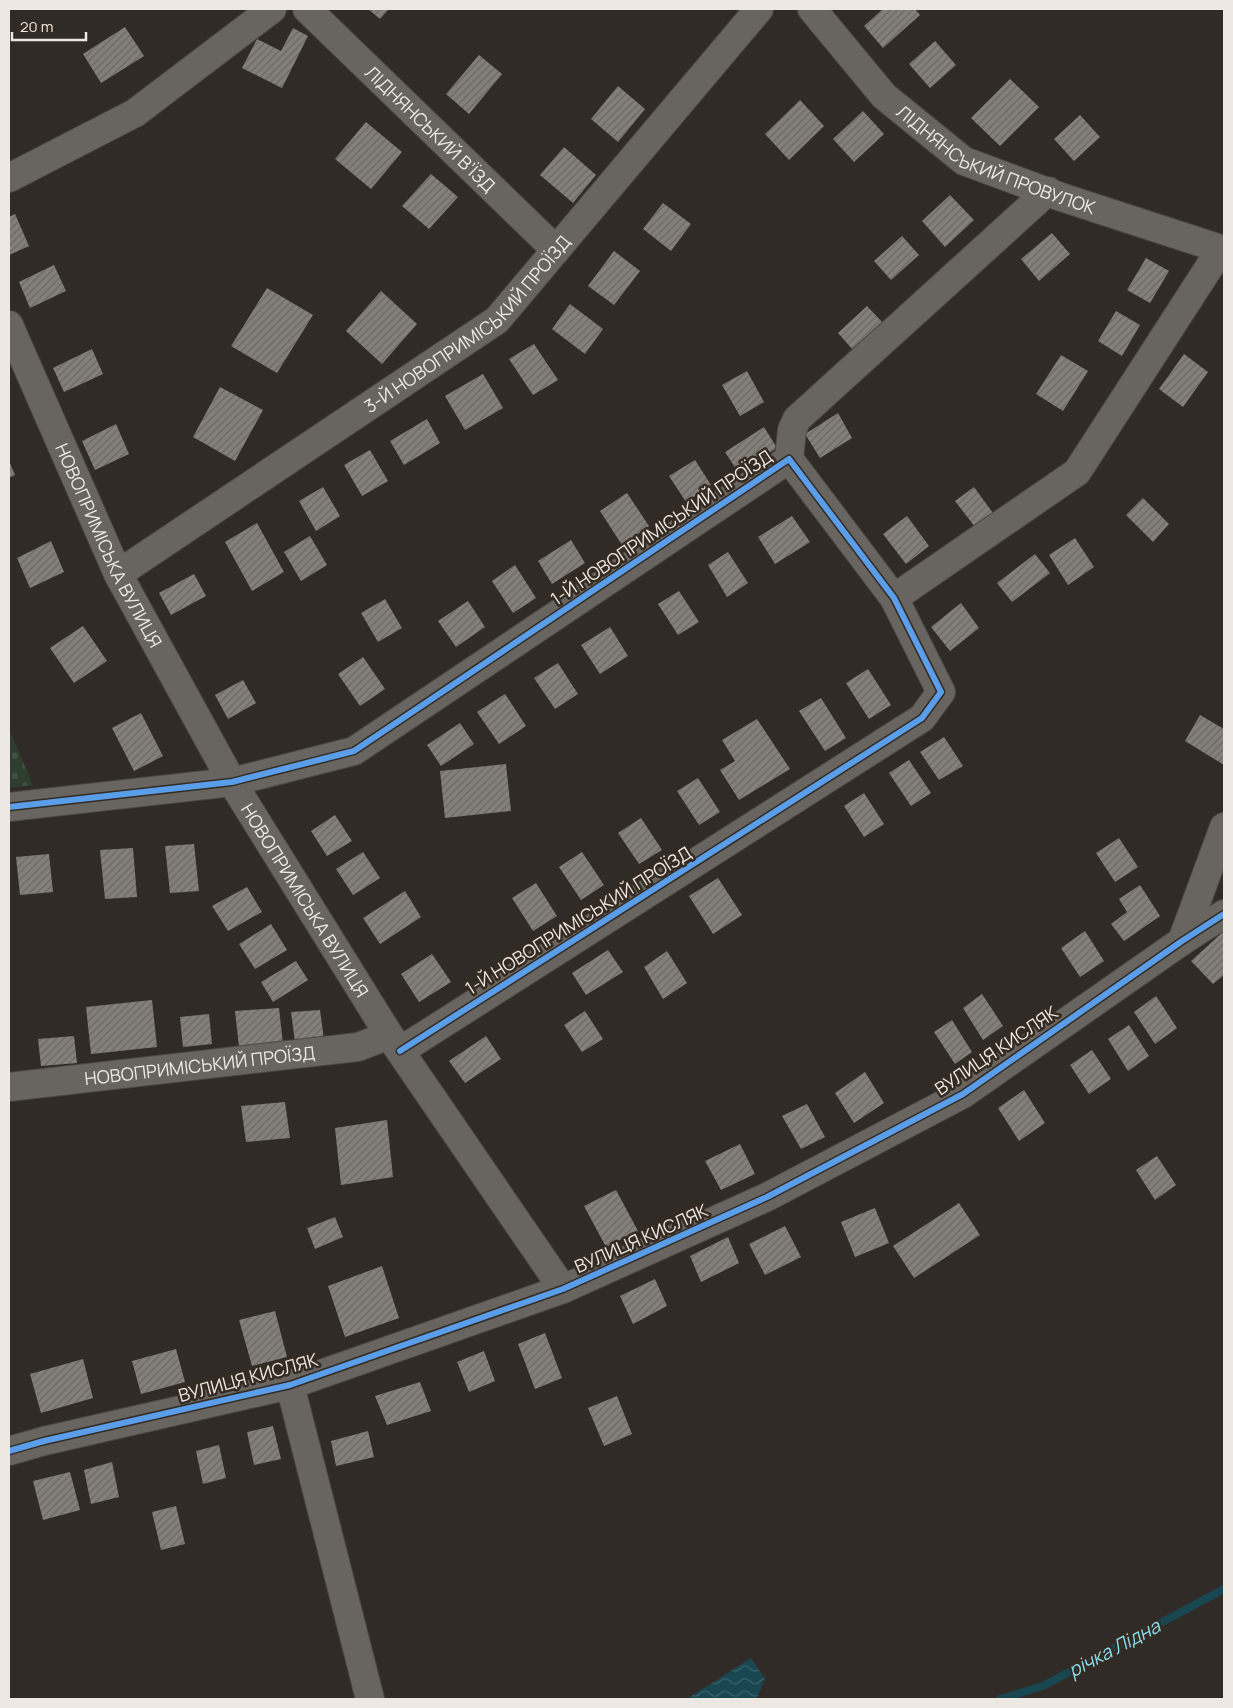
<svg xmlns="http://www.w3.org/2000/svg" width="1233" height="1708" viewBox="0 0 1233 1708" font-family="Manrope,sans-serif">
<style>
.cemetery{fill:url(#cemetery-stones)}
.water{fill:url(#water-waves)}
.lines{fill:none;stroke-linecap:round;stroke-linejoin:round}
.stream{stroke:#184751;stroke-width:8}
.building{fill:url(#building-hatch)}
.street-casing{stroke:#4b4642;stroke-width:30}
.street{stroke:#686561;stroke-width:28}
.cycleway-casing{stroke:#342b22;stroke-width:9}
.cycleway{stroke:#5a9eea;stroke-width:6}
.labels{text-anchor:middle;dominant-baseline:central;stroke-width:5;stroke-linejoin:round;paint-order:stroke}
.street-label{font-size:18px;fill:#eee8e2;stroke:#342b22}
.water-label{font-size:19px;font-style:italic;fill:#8adff2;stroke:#342b22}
</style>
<defs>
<pattern id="cemetery-stones" width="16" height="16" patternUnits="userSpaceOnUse" patternTransform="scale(1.25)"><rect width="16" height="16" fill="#2d3e2e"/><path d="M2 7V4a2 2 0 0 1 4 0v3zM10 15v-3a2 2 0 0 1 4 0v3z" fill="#425142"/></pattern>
<pattern id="water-waves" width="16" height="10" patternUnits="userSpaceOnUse" patternTransform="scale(1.25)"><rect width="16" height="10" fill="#184751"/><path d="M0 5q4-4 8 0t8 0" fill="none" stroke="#3a626a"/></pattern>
<pattern id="building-hatch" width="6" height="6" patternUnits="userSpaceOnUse" patternTransform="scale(1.25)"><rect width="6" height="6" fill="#837f7a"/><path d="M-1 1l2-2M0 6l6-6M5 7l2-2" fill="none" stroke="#6b6864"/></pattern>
</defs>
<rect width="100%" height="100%" fill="#302b26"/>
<path class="cemetery" d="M 9,729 L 33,785 L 9,788 Z"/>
<path class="water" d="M 751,1658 L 765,1679 L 757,1697 L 754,1699 L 687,1699 Z"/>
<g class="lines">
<path class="stream" d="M 1000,1699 L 1043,1686 L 1224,1589"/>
</g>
<g class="building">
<path d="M 368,9 L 389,9 L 380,19 Z"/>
<path d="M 883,9 L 915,9 L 920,15 L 883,48 L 864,26 Z"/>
<path d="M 125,27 L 144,56 L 101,83 L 83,54 Z"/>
<path d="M 293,28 L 308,36 L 282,88 L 242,68 L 257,39 L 281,51 Z"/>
<path d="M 935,41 L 956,65 L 930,88 L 909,64 Z"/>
<path d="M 479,55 L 502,74 L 469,114 L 446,94 Z"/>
<path d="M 1010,79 L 1039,107 L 1000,146 L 971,118 Z"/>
<path d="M 618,86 L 645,109 L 618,142 L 591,119 Z"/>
<path d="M 800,100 L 824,126 L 789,160 L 765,134 Z"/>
<path d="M 863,111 L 884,134 L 854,162 L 833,139 Z"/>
<path d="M 1080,115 L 1100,137 L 1074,161 L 1054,139 Z"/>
<path d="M 366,122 L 402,152 L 371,189 L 335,159 Z"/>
<path d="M 564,147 L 596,175 L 573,203 L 540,175 Z"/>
<path d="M 431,174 L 458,197 L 429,229 L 402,206 Z"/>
<path d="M 950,195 L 974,220 L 945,247 L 922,221 Z"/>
<path d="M 663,203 L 691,224 L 671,251 L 643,229 Z"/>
<path d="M 15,214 L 29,246 L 9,255 L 9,217 Z"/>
<path d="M 1052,233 L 1070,254 L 1039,281 L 1021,259 Z"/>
<path d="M 902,236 L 919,255 L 891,280 L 874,261 Z"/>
<path d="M 614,251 L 640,271 L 614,305 L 588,286 Z"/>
<path d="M 1146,258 L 1169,271 L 1150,303 L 1127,290 Z"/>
<path d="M 54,265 L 66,291 L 30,308 L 19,282 Z"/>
<path d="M 267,288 L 313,315 L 277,373 L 231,346 Z"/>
<path d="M 381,291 L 417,324 L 382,364 L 346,331 Z"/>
<path d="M 570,304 L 603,329 L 585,354 L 552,329 Z"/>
<path d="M 867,306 L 883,323 L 853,350 L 838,333 Z"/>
<path d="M 1116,311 L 1140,325 L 1122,356 L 1098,341 Z"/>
<path d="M 534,344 L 558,380 L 533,395 L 509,359 Z"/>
<path d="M 92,349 L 103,374 L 64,392 L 53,368 Z"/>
<path d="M 1184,354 L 1208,372 L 1183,407 L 1159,389 Z"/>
<path d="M 1061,355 L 1088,371 L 1063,411 L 1036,394 Z"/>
<path d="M 747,371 L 764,402 L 740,416 L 722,385 Z"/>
<path d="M 483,374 L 503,408 L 465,430 L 445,396 Z"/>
<path d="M 220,387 L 263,410 L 235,461 L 193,437 Z"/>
<path d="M 838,413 L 852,438 L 820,458 L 805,434 Z"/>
<path d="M 427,419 L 440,443 L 404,465 L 390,441 Z"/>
<path d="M 116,424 L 129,454 L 95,470 L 82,441 Z"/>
<path d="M 764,427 L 777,448 L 738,472 L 725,452 Z"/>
<path d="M 370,450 L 388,481 L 362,496 L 344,465 Z"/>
<path d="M 695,460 L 711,485 L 686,502 L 669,476 Z"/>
<path d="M 9,461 L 15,475 L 9,478 Z"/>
<path d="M 323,487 L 340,516 L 316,531 L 299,501 Z"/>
<path d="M 974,487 L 993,513 L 975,527 L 955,501 Z"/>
<path d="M 627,493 L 649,526 L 622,545 L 600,511 Z"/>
<path d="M 1143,498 L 1169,524 L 1153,542 L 1126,515 Z"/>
<path d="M 792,516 L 810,542 L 775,564 L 758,537 Z"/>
<path d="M 907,516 L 929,546 L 906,564 L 883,534 Z"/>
<path d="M 257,523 L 284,572 L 252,591 L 225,542 Z"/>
<path d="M 310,536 L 327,565 L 301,581 L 284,552 Z"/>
<path d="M 1075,538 L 1094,567 L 1068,585 L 1049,555 Z"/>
<path d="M 571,540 L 585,563 L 552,584 L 538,561 Z"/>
<path d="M 51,541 L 64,572 L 30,588 L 17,558 Z"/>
<path d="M 728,552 L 748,583 L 727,597 L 708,565 Z"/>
<path d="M 1035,554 L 1050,573 L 1012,602 L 997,583 Z"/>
<path d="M 515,565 L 536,598 L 513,613 L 492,581 Z"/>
<path d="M 194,574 L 206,596 L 171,615 L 159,593 Z"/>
<path d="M 679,591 L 699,622 L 678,635 L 658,604 Z"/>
<path d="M 385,599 L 402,628 L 378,642 L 361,613 Z"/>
<path d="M 468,601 L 485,627 L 456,647 L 438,621 Z"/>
<path d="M 961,603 L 979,628 L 950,651 L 931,627 Z"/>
<path d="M 83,626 L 107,661 L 74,683 L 50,648 Z"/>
<path d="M 610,627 L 628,656 L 600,674 L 581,645 Z"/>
<path d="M 363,657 L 385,689 L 360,706 L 338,674 Z"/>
<path d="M 558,663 L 578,694 L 555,709 L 534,678 Z"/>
<path d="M 868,669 L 891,705 L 869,719 L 846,683 Z"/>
<path d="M 243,680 L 256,703 L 228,719 L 215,695 Z"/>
<path d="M 505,694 L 526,726 L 499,744 L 477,712 Z"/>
<path d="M 821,698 L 846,738 L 825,751 L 799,711 Z"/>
<path d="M 141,713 L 163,756 L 134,771 L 112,728 Z"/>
<path d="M 1200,715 L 1224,729 L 1224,765 L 1185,741 Z"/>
<path d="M 757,719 L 790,769 L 739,800 L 720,770 L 735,761 L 722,740 Z"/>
<path d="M 460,723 L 474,744 L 441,766 L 427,745 Z"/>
<path d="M 944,737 L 963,766 L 939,780 L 920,752 Z"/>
<path d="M 909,760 L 931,793 L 911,806 L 889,773 Z"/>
<path d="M 506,764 L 511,811 L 445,818 L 440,771 Z"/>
<path d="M 698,778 L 720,812 L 699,825 L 677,791 Z"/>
<path d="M 864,793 L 884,824 L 864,837 L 844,806 Z"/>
<path d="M 335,815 L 352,841 L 327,856 L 311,831 Z"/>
<path d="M 641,818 L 662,850 L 639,864 L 618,833 Z"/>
<path d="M 1119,838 L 1138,867 L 1115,882 L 1096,853 Z"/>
<path d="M 194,844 L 199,891 L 170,893 L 165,846 Z"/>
<path d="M 133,848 L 137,897 L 105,899 L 100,850 Z"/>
<path d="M 363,852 L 380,878 L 353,895 L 336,869 Z"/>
<path d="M 582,852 L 604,885 L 581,900 L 559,867 Z"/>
<path d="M 49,854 L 53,892 L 20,895 L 16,857 Z"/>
<path d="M 718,878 L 742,915 L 713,934 L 689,896 Z"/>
<path d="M 536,883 L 557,916 L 533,931 L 512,898 Z"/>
<path d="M 1140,885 L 1160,916 L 1124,941 L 1111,924 L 1127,912 L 1119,899 Z"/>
<path d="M 247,887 L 262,912 L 228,931 L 212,906 Z"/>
<path d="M 405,891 L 421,917 L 380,944 L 363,918 Z"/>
<path d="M 271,924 L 287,950 L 255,969 L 239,944 Z"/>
<path d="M 1085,931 L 1104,961 L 1080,977 L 1061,948 Z"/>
<path d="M 1224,931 L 1224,975 L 1213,984 L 1191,961 Z"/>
<path d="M 608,950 L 623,972 L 586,995 L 572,973 Z"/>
<path d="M 667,951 L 687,983 L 663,999 L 644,967 Z"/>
<path d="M 432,954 L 451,982 L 419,1002 L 401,974 Z"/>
<path d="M 296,961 L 308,980 L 273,1002 L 261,982 Z"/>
<path d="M 982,994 L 1003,1026 L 983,1040 L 963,1008 Z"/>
<path d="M 1156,996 L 1177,1028 L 1155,1044 L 1134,1012 Z"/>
<path d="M 152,1000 L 157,1047 L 91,1054 L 86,1007 Z"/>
<path d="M 279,1008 L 283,1044 L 239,1047 L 235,1011 Z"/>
<path d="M 320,1010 L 324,1040 L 295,1042 L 291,1012 Z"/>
<path d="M 585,1011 L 603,1039 L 582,1052 L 564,1025 Z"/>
<path d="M 209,1014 L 212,1044 L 183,1047 L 180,1017 Z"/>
<path d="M 952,1020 L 972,1052 L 955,1064 L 934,1032 Z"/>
<path d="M 1129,1025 L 1149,1056 L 1128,1071 L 1108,1039 Z"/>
<path d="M 74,1036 L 77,1063 L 41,1066 L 38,1039 Z"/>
<path d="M 486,1036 L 501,1059 L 465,1083 L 449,1061 Z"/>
<path d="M 1092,1050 L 1111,1079 L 1089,1094 L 1070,1065 Z"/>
<path d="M 865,1072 L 884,1103 L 854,1123 L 835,1093 Z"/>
<path d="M 1024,1090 L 1045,1123 L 1019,1141 L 998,1108 Z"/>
<path d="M 285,1102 L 290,1138 L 246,1142 L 241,1106 Z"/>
<path d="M 807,1104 L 825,1137 L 801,1149 L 782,1116 Z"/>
<path d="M 387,1120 L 393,1177 L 341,1185 L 335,1128 Z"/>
<path d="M 740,1144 L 755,1174 L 721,1190 L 705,1161 Z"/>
<path d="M 1157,1156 L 1176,1185 L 1155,1200 L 1136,1170 Z"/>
<path d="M 616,1190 L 638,1231 L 606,1247 L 584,1206 Z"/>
<path d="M 959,1203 L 980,1235 L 914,1278 L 893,1246 Z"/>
<path d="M 875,1208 L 889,1243 L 855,1257 L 841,1222 Z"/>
<path d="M 335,1217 L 343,1237 L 315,1249 L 307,1228 Z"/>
<path d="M 785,1226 L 801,1257 L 765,1275 L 749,1244 Z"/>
<path d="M 728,1237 L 739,1263 L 701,1282 L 690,1256 Z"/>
<path d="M 382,1266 L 399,1318 L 345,1337 L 328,1286 Z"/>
<path d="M 655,1279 L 667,1306 L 633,1324 L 620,1296 Z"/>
<path d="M 275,1311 L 287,1357 L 252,1366 L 239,1320 Z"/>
<path d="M 545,1333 L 562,1378 L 535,1389 L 518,1344 Z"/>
<path d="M 176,1349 L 185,1382 L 141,1394 L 132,1361 Z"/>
<path d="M 484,1351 L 495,1381 L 469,1392 L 457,1362 Z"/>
<path d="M 83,1359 L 93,1398 L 41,1413 L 30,1374 Z"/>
<path d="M 420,1382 L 431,1411 L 387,1425 L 375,1396 Z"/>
<path d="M 617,1396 L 632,1434 L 604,1446 L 588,1408 Z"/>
<path d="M 273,1426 L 281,1459 L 254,1465 L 247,1432 Z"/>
<path d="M 368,1431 L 374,1457 L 336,1466 L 331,1441 Z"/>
<path d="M 219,1445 L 226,1478 L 203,1484 L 196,1451 Z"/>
<path d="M 112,1462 L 119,1497 L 91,1504 L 84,1470 Z"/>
<path d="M 70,1472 L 80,1510 L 43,1520 L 33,1481 Z"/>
<path d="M 176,1506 L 185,1544 L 161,1550 L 152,1512 Z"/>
</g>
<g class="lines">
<defs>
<g id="street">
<path id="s1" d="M 307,9 L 556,250"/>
<path id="s2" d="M 812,9 L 884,96 L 964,161 L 1061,197 L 1224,250"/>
<path d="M 9,178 L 135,113 L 272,9"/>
<path id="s3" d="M 9,325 L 118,574 L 232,782 L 389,1035 L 563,1289"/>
<path d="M 789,459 L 792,430 L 797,419 L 1048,191"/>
<path id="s4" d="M 118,574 L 497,320 L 759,9"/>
<path d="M 894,598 L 1077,472 L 1221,249"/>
<path d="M 9,807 L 232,782 L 354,751 L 789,459 L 894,598 L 941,692 L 922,718 L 400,1051"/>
<path d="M 1182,941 L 1224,827"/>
<path id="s5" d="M 9,1087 L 358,1047 L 389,1035"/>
<path d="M 290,1385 L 370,1699"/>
<path d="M 9,1451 L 44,1441 L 290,1385 L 563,1289 L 767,1197 L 963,1094 L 1182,941 L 1224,914"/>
</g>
</defs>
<use href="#street" class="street-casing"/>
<use href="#street" class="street"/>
<defs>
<g id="cycleway">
<path d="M 9,807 L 232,782 L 354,751 L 789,459 L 894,598 L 941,692 L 922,718 L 400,1051"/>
<path d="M 9,1451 L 44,1441 L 290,1385 L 563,1289 L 767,1197 L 963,1094 L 1182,941 L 1224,914"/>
</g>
</defs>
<use href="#cycleway" class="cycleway-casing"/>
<use href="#cycleway" class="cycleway"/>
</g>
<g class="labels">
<g class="street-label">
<text stroke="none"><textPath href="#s1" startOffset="172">ЛІДНЯНСЬКИЙ В’ЇЗД</textPath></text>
<text stroke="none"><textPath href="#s2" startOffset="244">ЛІДНЯНСЬКИЙ ПРОВУЛОК</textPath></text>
<text stroke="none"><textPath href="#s4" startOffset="431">3-Й НОВОПРИМІСЬКИЙ ПРОЇЗД</textPath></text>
<text transform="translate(661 527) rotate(-34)">1-Й НОВОПРИМІСЬКИЙ ПРОЇЗД</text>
<text stroke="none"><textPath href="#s3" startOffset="242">НОВОПРИМІСЬКА ВУЛИЦЯ</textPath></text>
<text stroke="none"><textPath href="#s3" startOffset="648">НОВОПРИМІСЬКА ВУЛИЦЯ</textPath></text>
<text transform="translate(578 920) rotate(-32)">1-Й НОВОПРИМІСЬКИЙ ПРОЇЗД</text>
<text transform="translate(996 1050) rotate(-34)">ВУЛИЦЯ КИСЛЯК</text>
<text stroke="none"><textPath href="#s5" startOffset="192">НОВОПРИМІСЬКИЙ ПРОЇЗД</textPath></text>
<text transform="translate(641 1238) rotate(-24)">ВУЛИЦЯ КИСЛЯК</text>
<text transform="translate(248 1377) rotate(-15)">ВУЛИЦЯ КИСЛЯК</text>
</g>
<g class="water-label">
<text transform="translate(1114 1648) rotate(-28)">річка Лідна</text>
</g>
</g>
<rect width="1233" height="1708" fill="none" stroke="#eee8e2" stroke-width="20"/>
<path d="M12 32v8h74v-8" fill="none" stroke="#eee8e2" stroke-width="2.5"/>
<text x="20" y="32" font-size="15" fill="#eee8e2" stroke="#342b22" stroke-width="4" paint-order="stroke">20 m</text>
</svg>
